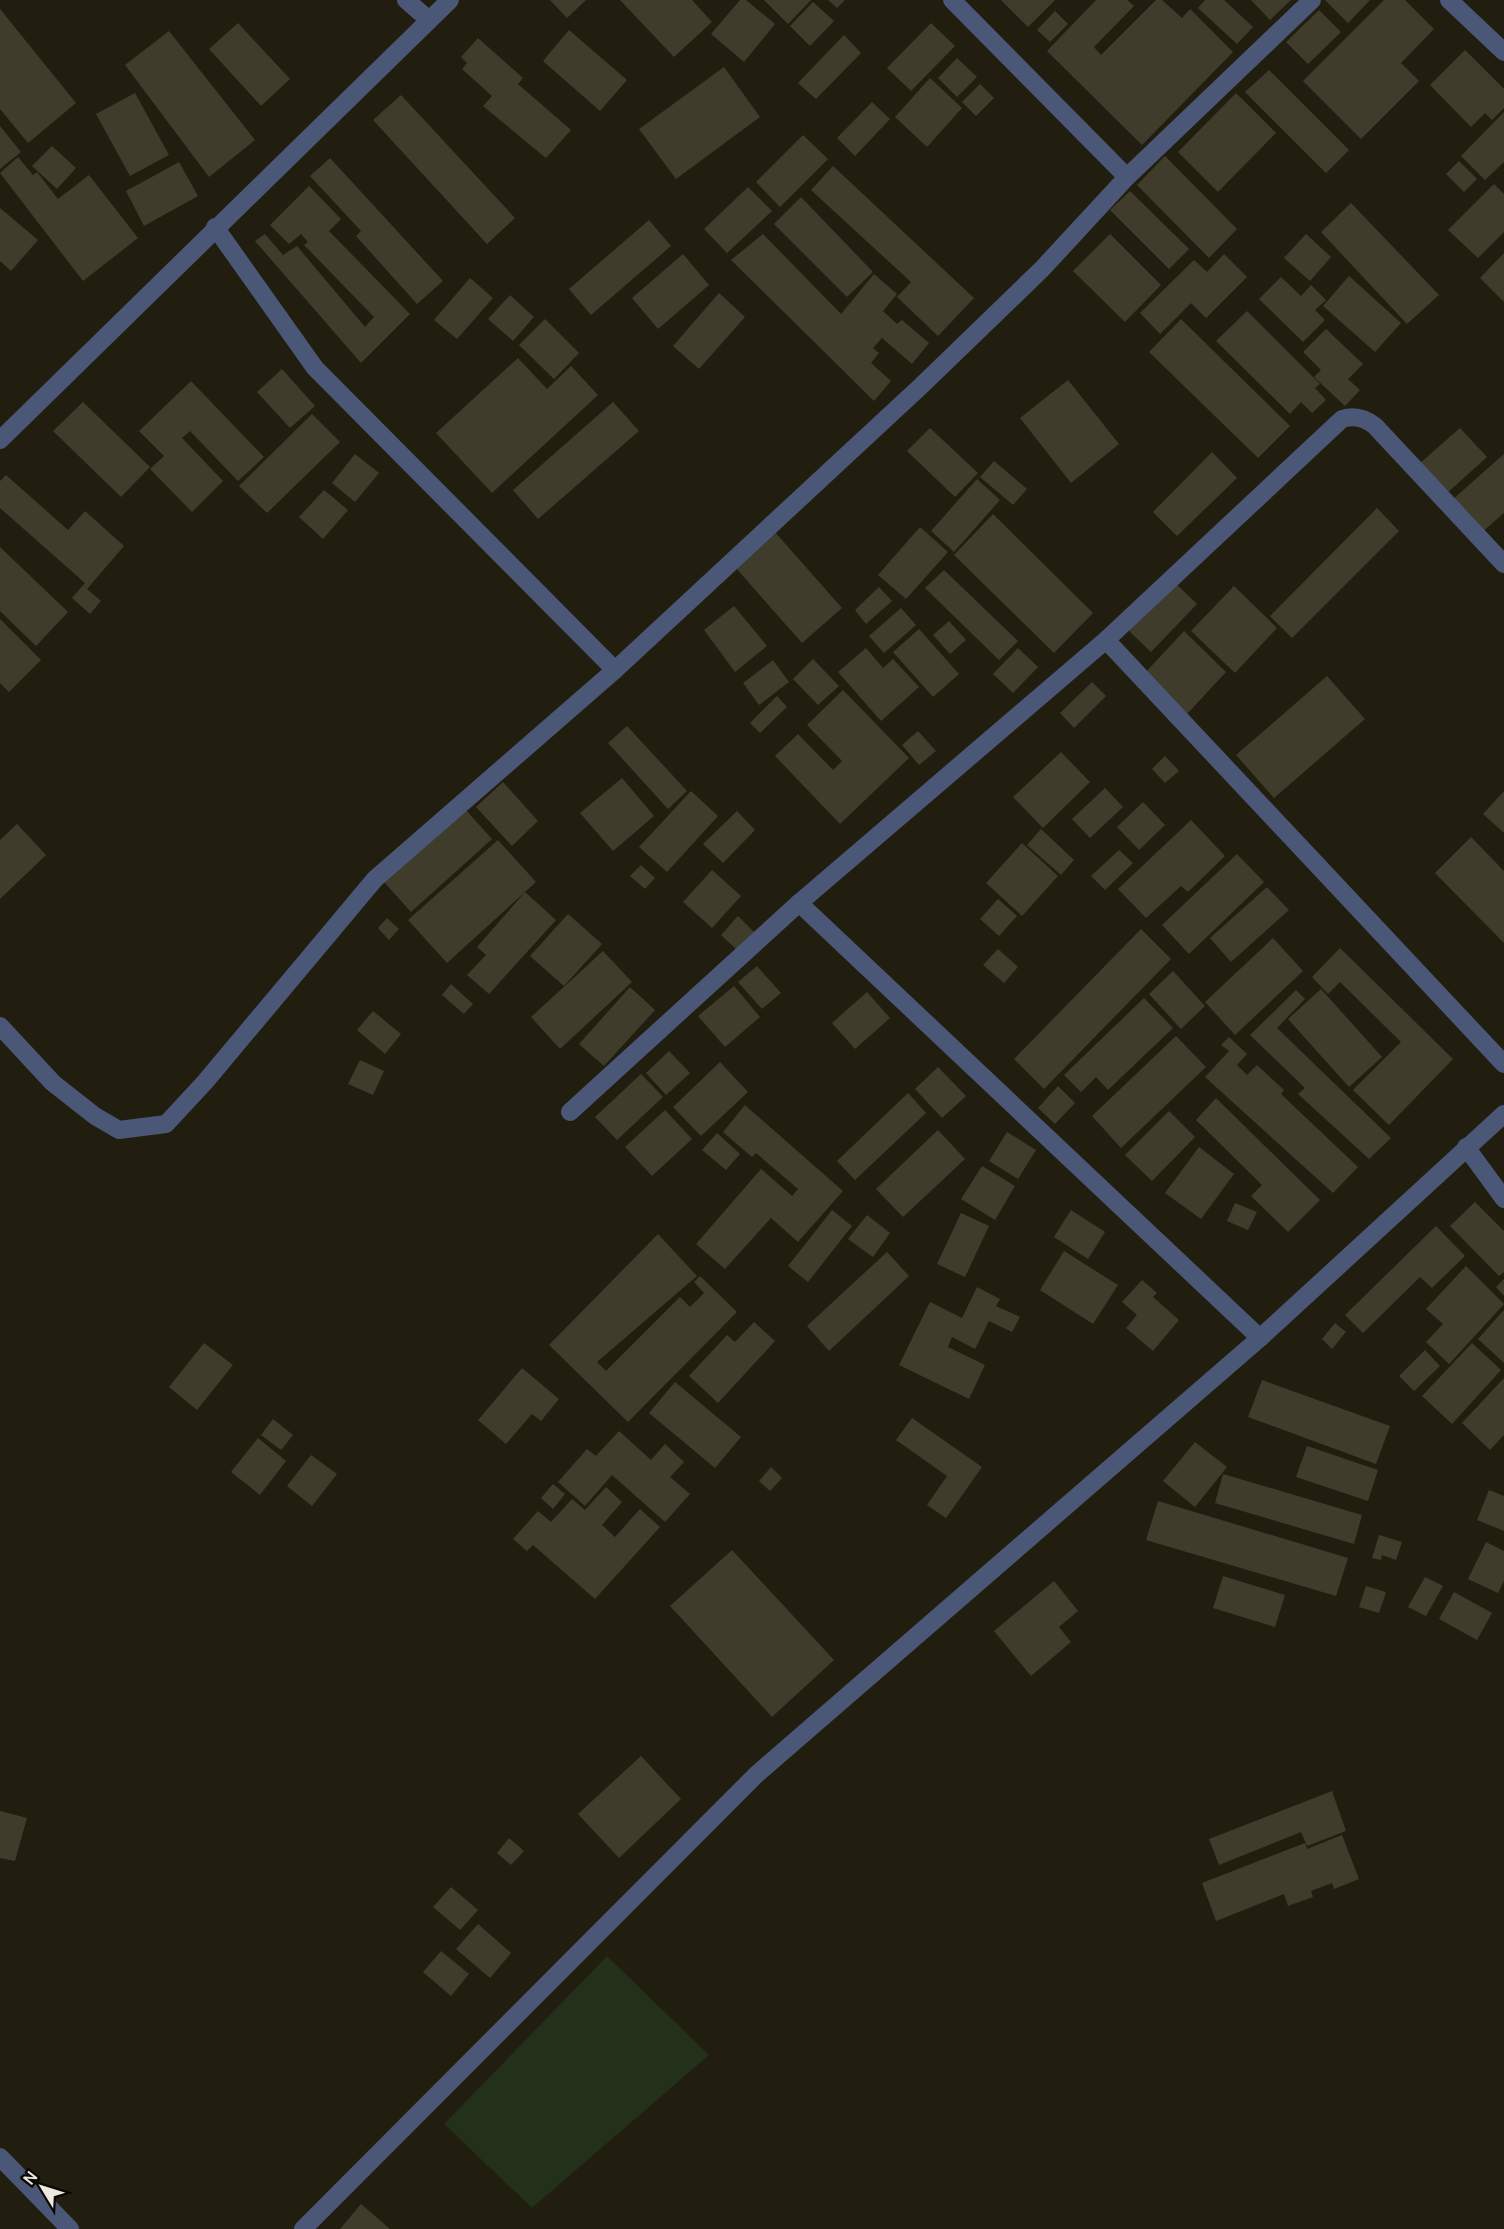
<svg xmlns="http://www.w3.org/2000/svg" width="1504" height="2229" viewBox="0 0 1504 2229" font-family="Manrope,sans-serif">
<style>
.green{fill:#23301a}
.building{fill:#3f3c2c}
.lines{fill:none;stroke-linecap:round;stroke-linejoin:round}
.minor{stroke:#4b5776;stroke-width:18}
</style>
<rect width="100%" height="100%" fill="#211e0f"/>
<path class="green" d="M 607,1956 L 709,2055 L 532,2208 L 444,2124 Z"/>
<g class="building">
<path d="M 550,0 L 586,0 L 567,18 Z"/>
<path d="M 620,0 L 692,0 L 712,22 L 674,57 Z"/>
<path d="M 740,0 L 746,0 L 775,24 L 744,62 L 711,34 Z"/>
<path d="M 764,0 L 811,0 L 788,24 Z"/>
<path d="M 828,0 L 845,0 L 837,8 Z"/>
<path d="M 1001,0 L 1055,0 L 1028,27 Z"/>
<path d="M 1096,0 L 1127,0 L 1134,6 L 1094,47 L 1101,55 L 1156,0 L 1162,0 L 1182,18 L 1190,9 L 1233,52 L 1142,145 L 1047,51 Z"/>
<path d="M 1205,0 L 1224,0 L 1253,27 L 1237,44 L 1198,8 Z"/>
<path d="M 1251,0 L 1291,0 L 1270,20 Z"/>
<path d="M 1325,0 L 1370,0 L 1348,23 Z"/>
<path d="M 1384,0 L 1405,0 L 1434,29 L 1401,63 L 1419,81 L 1361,139 L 1303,81 Z"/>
<path d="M 813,2 L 834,21 L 810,46 L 790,26 Z"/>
<path d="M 0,9 L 76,103 L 28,143 L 0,109 Z"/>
<path d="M 1319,10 L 1341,32 L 1308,64 L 1286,42 Z"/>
<path d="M 1055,11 L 1068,24 L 1050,42 L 1037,30 Z"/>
<path d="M 238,23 L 290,79 L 261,106 L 209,49 Z"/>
<path d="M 931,23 L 955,46 L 911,91 L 887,68 Z"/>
<path d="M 569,30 L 627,80 L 600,111 L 543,61 Z"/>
<path d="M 169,31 L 255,140 L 209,177 L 125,65 Z"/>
<path d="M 844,35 L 861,53 L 816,99 L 798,83 Z"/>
<path d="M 478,38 L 523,78 L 518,84 L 571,130 L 546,158 L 483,106 L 492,96 L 462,69 L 467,63 L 461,57 Z"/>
<path d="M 1465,50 L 1504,89 L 1504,108 L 1492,120 L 1485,113 L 1471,127 L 1430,85 Z"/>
<path d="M 957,58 L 977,77 L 957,97 L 938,78 Z"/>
<path d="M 724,67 L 760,117 L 676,179 L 639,129 Z"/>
<path d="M 1269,70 L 1349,150 L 1326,173 L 1245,92 Z"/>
<path d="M 930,78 L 962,108 L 927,147 L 895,117 Z"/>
<path d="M 980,84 L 994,98 L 976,116 L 962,102 Z"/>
<path d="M 135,93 L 169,155 L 130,176 L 96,114 Z"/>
<path d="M 1236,93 L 1276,133 L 1218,192 L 1178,152 Z"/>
<path d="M 401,95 L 515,218 L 487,244 L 373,120 Z"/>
<path d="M 872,102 L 890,119 L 855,156 L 837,138 Z"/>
<path d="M 1504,112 L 1504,162 L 1485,180 L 1461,156 Z"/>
<path d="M 0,126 L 21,152 L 0,169 Z"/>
<path d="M 803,135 L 828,159 L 780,207 L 756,182 Z"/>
<path d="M 52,146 L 76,168 L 57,189 L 32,166 Z"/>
<path d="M 1165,156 L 1237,229 L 1209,258 L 1137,185 Z"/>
<path d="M 18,157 L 33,175 L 37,172 L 58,199 L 89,175 L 138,238 L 83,281 L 0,173 Z"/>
<path d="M 330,158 L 443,281 L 417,304 L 356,236 L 361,231 L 310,176 Z"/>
<path d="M 1459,161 L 1477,179 L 1464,192 L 1446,174 Z"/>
<path d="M 179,162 L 198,196 L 144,226 L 126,191 Z"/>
<path d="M 833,166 L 974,298 L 938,336 L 897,297 L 911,282 L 811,190 Z"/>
<path d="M 1494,184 L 1504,194 L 1504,232 L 1478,258 L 1448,230 Z"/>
<path d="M 309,186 L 341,219 L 329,231 L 410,314 L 361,363 L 255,241 L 265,234 L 283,255 L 297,246 L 365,327 L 374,317 L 304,245 L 308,242 L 301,234 L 289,244 L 270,225 Z"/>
<path d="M 748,187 L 772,211 L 727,253 L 704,229 Z"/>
<path d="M 1130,191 L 1189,249 L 1169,269 L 1110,210 Z"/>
<path d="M 801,197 L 873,272 L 847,297 L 774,224 Z"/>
<path d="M 1351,203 L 1439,295 L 1407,324 L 1321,232 Z"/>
<path d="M 0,208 L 38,240 L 11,271 L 0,261 Z"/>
<path d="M 649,220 L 671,246 L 591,315 L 569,289 Z"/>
<path d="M 763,234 L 841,314 L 874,274 L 897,294 L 883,311 L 897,324 L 902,320 L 929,343 L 912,364 L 882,338 L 873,348 L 879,353 L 871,363 L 891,381 L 874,401 L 731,260 Z"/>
<path d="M 1110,234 L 1161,285 L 1125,322 L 1073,271 Z"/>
<path d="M 1306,234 L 1331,257 L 1310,281 L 1284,258 Z"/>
<path d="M 1504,253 L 1504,302 L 1480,278 Z"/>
<path d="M 683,254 L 709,285 L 658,329 L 632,298 Z"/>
<path d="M 1224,254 L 1247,277 L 1206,318 L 1191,303 L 1160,334 L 1140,313 L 1194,260 L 1207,272 Z"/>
<path d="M 1349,276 L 1401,323 L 1375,352 L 1323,306 Z"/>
<path d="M 1281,277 L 1301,296 L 1311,285 L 1326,300 L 1315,310 L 1325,320 L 1303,342 L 1259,299 Z"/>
<path d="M 470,278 L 493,298 L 457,339 L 434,320 Z"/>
<path d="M 719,293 L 745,317 L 699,369 L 673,346 Z"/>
<path d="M 510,295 L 534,317 L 513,341 L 488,319 Z"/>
<path d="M 1247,311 L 1320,384 L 1315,388 L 1326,400 L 1312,413 L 1301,402 L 1290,414 L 1216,341 Z"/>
<path d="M 545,319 L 579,353 L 554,379 L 519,345 Z"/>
<path d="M 1181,319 L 1290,426 L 1258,458 L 1149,352 Z"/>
<path d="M 1326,329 L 1363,364 L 1348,379 L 1360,390 L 1345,406 L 1314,377 L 1321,370 L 1303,352 Z"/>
<path d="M 518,358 L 547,389 L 571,366 L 598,395 L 492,493 L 436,433 Z"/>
<path d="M 282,369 L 315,406 L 290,428 L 257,392 Z"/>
<path d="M 1068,380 L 1119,444 L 1071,483 L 1020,418 Z"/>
<path d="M 191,381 L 264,457 L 238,481 L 190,431 L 182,438 L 223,481 L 192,512 L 150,469 L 164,456 L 139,431 Z"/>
<path d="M 83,402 L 150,467 L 121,497 L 53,431 Z"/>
<path d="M 613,402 L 639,431 L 538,519 L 513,490 Z"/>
<path d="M 312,414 L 340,442 L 267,513 L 239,486 Z"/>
<path d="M 930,428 L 978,473 L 955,497 L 907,451 Z"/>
<path d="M 1460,428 L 1487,457 L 1446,494 L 1419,464 Z"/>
<path d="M 1212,452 L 1237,478 L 1177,536 L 1153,512 Z"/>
<path d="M 355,454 L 379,473 L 355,502 L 332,483 Z"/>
<path d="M 1504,454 L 1504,513 L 1481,533 L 1452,500 Z"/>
<path d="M 994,461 L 1027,489 L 1013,505 L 980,477 Z"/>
<path d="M 6,475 L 68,530 L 85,511 L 124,546 L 87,589 L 101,601 L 90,614 L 72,598 L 85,583 L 0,508 L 0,481 Z"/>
<path d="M 977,479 L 1000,500 L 954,552 L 931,531 Z"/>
<path d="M 324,490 L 348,510 L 323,539 L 299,517 Z"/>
<path d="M 1377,508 L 1399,531 L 1292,638 L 1270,616 Z"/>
<path d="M 993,514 L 1093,613 L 1054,653 L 954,555 Z"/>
<path d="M 920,527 L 948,552 L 906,599 L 878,575 Z"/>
<path d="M 774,531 L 842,608 L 802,643 L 735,567 Z"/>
<path d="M 0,547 L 68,612 L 36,646 L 0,611 Z"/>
<path d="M 944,570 L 1018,641 L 999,660 L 925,588 Z"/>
<path d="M 1171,579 L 1197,604 L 1151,652 L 1125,627 Z"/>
<path d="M 1234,586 L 1277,628 L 1235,673 L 1191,631 Z"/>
<path d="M 879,587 L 892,601 L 866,624 L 855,610 Z"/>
<path d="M 734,606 L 767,646 L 735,672 L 704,630 Z"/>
<path d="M 901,608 L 916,625 L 884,653 L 869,636 Z"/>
<path d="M 0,619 L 41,660 L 9,692 L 0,683 Z"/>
<path d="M 949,621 L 966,640 L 950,654 L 933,635 Z"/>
<path d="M 919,629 L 959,674 L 933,697 L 893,652 Z"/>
<path d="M 1184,631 L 1226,672 L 1187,714 L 1145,673 Z"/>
<path d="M 866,648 L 883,668 L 893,659 L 919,687 L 881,721 L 838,672 Z"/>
<path d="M 1018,648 L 1038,667 L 1013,693 L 993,674 Z"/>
<path d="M 813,659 L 839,686 L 818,705 L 793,679 Z"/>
<path d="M 773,660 L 789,682 L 759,705 L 743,683 Z"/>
<path d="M 1327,676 L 1365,719 L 1274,798 L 1236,755 Z"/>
<path d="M 1092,682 L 1106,696 L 1074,728 L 1060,713 Z"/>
<path d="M 843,690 L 909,758 L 840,824 L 775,756 L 798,734 L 833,770 L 842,761 L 807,725 Z"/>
<path d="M 777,696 L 787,707 L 760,733 L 750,723 Z"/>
<path d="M 627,726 L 687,791 L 668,809 L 608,743 Z"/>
<path d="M 918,731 L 936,751 L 919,765 L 902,745 Z"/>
<path d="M 1061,752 L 1090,782 L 1043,828 L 1013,797 Z"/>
<path d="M 1165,756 L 1179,771 L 1165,783 L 1152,769 Z"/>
<path d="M 622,778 L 654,816 L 613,851 L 580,813 Z"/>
<path d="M 503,782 L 538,821 L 512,846 L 476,807 Z"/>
<path d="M 1105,788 L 1123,807 L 1090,838 L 1072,819 Z"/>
<path d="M 691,791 L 718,816 L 667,872 L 639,847 Z"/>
<path d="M 1504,791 L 1504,833 L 1483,814 Z"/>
<path d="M 1143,802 L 1165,825 L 1139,850 L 1117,827 Z"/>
<path d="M 465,809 L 492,839 L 411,912 L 384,882 Z"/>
<path d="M 737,811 L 755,830 L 723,863 L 703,844 Z"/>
<path d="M 1191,820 L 1225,856 L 1188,892 L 1181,886 L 1146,918 L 1118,889 Z"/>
<path d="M 17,824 L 46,855 L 0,899 L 0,840 Z"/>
<path d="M 1041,829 L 1074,860 L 1061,875 L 1027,845 Z"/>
<path d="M 1471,837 L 1504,871 L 1504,943 L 1435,873 Z"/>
<path d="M 498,840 L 536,882 L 447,963 L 408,920 Z"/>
<path d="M 1022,843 L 1058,876 L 1022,916 L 986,883 Z"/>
<path d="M 1119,850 L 1133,863 L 1105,890 L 1091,876 Z"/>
<path d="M 1237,854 L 1264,882 L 1189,954 L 1162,925 Z"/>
<path d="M 641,865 L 655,878 L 645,889 L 630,876 Z"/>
<path d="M 712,870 L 741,896 L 712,928 L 683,902 Z"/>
<path d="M 1267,887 L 1289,910 L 1231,962 L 1210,938 Z"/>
<path d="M 525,892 L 556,920 L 489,994 L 467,975 L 486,955 L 477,947 Z"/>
<path d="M 998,899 L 1017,916 L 999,936 L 980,919 Z"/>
<path d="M 568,914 L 602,944 L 564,986 L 530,956 Z"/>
<path d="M 738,916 L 754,932 L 737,950 L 721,935 Z"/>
<path d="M 387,918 L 399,929 L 389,940 L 378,928 Z"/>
<path d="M 1141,929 L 1171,959 L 1044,1089 L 1014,1059 Z"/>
<path d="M 1273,938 L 1303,971 L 1235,1035 L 1205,1002 Z"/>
<path d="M 1340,948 L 1453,1059 L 1389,1125 L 1353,1090 L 1401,1042 L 1340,982 L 1328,994 L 1312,977 Z"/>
<path d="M 998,949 L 1018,967 L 1004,983 L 983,965 Z"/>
<path d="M 603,951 L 632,982 L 560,1049 L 531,1017 Z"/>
<path d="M 757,966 L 781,993 L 762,1009 L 738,982 Z"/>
<path d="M 1173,971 L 1205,1006 L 1181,1029 L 1149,994 Z"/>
<path d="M 451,984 L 473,1004 L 464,1014 L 442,995 Z"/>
<path d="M 734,986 L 760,1017 L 725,1047 L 698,1016 Z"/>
<path d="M 630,987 L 655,1010 L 604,1066 L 579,1044 Z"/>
<path d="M 1321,989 L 1382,1057 L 1349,1087 L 1288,1019 Z"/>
<path d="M 1296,990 L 1305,999 L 1277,1028 L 1391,1138 L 1369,1159 L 1298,1094 L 1305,1088 L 1250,1035 Z"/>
<path d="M 867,992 L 890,1018 L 855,1049 L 832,1023 Z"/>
<path d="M 1144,998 L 1173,1028 L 1108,1090 L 1096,1077 L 1081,1092 L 1064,1075 Z"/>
<path d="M 373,1011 L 401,1034 L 385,1054 L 357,1030 Z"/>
<path d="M 1176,1036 L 1206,1067 L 1121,1148 L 1092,1116 Z"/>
<path d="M 1229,1037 L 1247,1054 L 1237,1065 L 1247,1075 L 1257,1065 L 1284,1090 L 1281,1094 L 1358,1167 L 1333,1193 L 1205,1077 L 1229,1051 L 1221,1045 Z"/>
<path d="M 669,1051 L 690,1073 L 666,1095 L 646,1073 Z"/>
<path d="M 360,1060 L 384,1071 L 373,1095 L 348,1084 Z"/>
<path d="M 720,1062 L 748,1092 L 701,1136 L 673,1107 Z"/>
<path d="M 938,1067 L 966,1096 L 942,1118 L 915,1089 Z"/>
<path d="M 641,1074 L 663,1097 L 617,1140 L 595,1117 Z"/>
<path d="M 1058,1086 L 1075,1103 L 1055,1124 L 1038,1108 Z"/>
<path d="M 908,1093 L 926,1113 L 855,1180 L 837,1161 Z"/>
<path d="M 1216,1098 L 1320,1200 L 1288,1232 L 1251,1196 L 1262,1185 L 1196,1120 Z"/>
<path d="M 745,1105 L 843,1191 L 798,1242 L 771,1218 L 725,1269 L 696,1244 L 761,1169 L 792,1196 L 798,1189 L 756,1153 L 752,1157 L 723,1132 Z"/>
<path d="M 665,1110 L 692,1139 L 652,1176 L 625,1147 Z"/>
<path d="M 1169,1111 L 1195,1137 L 1152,1181 L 1125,1155 Z"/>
<path d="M 938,1130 L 965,1159 L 903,1217 L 876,1189 Z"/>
<path d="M 1007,1132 L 1036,1150 L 1018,1179 L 989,1161 Z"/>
<path d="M 717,1133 L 740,1154 L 726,1170 L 702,1150 Z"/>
<path d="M 1199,1147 L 1234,1174 L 1201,1219 L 1165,1193 Z"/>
<path d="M 982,1166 L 1015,1186 L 995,1220 L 961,1199 Z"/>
<path d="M 1475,1202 L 1504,1231 L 1504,1272 L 1499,1276 L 1450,1226 Z"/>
<path d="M 1235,1203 L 1257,1212 L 1248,1230 L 1227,1221 Z"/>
<path d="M 832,1210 L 852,1226 L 808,1282 L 788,1266 Z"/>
<path d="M 1071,1210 L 1105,1232 L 1088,1259 L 1054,1237 Z"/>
<path d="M 961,1213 L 989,1226 L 965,1277 L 937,1264 Z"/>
<path d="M 867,1215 L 890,1233 L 873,1257 L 848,1239 Z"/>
<path d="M 1436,1226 L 1465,1256 L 1432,1288 L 1420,1277 L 1363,1333 L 1345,1315 Z"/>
<path d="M 658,1234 L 697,1276 L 597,1362 L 606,1371 L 680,1297 L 690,1307 L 704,1293 L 694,1282 L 700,1276 L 737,1312 L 628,1422 L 549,1345 Z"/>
<path d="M 1064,1251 L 1118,1285 L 1093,1324 L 1040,1290 Z"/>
<path d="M 887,1252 L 909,1276 L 829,1351 L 807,1326 Z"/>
<path d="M 1466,1266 L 1504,1304 L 1449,1364 L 1426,1342 L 1443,1324 L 1426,1309 Z"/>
<path d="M 1504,1279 L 1504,1296 L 1496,1287 Z"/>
<path d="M 1142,1280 L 1157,1293 L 1153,1297 L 1179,1320 L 1153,1351 L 1126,1328 L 1137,1315 L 1122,1302 Z"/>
<path d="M 977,1287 L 1000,1299 L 996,1306 L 1020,1317 L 1012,1332 L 989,1321 L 975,1349 L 952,1337 L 948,1347 L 985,1365 L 969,1399 L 899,1365 L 930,1302 L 962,1318 Z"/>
<path d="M 1504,1310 L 1504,1363 L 1478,1339 Z"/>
<path d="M 754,1322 L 775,1341 L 718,1403 L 689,1376 L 727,1335 L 735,1342 Z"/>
<path d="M 1335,1323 L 1346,1332 L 1332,1349 L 1322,1339 Z"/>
<path d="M 204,1343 L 233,1365 L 197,1410 L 169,1387 Z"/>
<path d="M 1472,1343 L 1501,1370 L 1452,1424 L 1422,1396 Z"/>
<path d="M 1425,1350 L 1440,1366 L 1414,1391 L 1399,1376 Z"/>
<path d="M 522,1368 L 559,1399 L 541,1421 L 532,1414 L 506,1444 L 478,1420 Z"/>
<path d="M 1504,1378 L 1504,1435 L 1490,1450 L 1462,1423 Z"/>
<path d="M 1262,1380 L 1390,1426 L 1376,1464 L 1248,1417 Z"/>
<path d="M 675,1382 L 741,1437 L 715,1468 L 649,1413 Z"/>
<path d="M 912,1418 L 982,1467 L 946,1518 L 927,1505 L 947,1476 L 896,1440 Z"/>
<path d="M 273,1419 L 293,1435 L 281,1450 L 261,1435 Z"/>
<path d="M 619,1431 L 651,1460 L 665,1444 L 684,1462 L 670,1477 L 690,1494 L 665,1522 L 612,1475 L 585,1506 L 558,1482 L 587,1449 L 596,1456 Z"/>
<path d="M 258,1438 L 286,1461 L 260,1495 L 231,1472 Z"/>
<path d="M 1195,1442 L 1227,1467 L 1195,1507 L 1163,1481 Z"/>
<path d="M 1307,1446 L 1378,1470 L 1368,1501 L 1296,1477 Z"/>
<path d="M 311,1455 L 337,1474 L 312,1506 L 287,1486 Z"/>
<path d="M 771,1467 L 782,1478 L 770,1491 L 759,1481 Z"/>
<path d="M 1223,1474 L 1362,1515 L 1354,1544 L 1215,1503 Z"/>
<path d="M 553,1484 L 565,1494 L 553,1509 L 541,1498 Z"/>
<path d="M 606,1487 L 622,1502 L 602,1525 L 615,1537 L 640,1509 L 660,1527 L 595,1599 L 533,1545 L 527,1551 L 513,1539 L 538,1511 L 551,1522 L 572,1499 L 585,1510 Z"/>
<path d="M 1489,1490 L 1504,1496 L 1504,1531 L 1477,1520 Z"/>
<path d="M 1158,1501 L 1348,1558 L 1336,1596 L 1146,1540 Z"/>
<path d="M 1379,1535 L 1402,1542 L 1396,1560 L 1382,1555 L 1381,1560 L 1372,1558 Z"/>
<path d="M 1486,1542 L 1504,1551 L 1504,1581 L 1498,1593 L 1468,1579 Z"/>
<path d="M 732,1550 L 834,1660 L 772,1717 L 670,1606 Z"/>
<path d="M 1223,1576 L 1285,1595 L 1275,1627 L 1213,1608 Z"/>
<path d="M 1425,1577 L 1443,1586 L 1426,1616 L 1408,1607 Z"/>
<path d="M 1054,1581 L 1078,1611 L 1059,1627 L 1071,1642 L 1031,1676 L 994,1631 Z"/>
<path d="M 1366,1586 L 1386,1592 L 1379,1613 L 1359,1607 Z"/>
<path d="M 1454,1592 L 1492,1613 L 1477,1640 L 1439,1619 Z"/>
<path d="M 641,1756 L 681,1799 L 619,1858 L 578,1814 Z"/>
<path d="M 1332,1791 L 1346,1831 L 1307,1846 L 1301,1832 L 1219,1865 L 1209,1839 Z"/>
<path d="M 0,1811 L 27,1818 L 15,1861 L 0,1858 Z"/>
<path d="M 1342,1835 L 1359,1879 L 1334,1889 L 1332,1883 L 1311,1891 L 1313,1897 L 1288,1906 L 1284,1894 L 1216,1921 L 1202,1883 L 1305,1843 L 1307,1849 Z"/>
<path d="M 509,1838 L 524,1851 L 511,1865 L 497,1853 Z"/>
<path d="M 451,1887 L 478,1910 L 460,1930 L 433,1907 Z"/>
<path d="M 478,1924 L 511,1953 L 490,1978 L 456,1949 Z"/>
<path d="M 441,1951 L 469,1974 L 451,1996 L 423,1972 Z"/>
<path d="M 361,2204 L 390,2229 L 340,2229 Z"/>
</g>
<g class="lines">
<g class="minor">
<path d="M 406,0 L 429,20"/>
<path d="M 952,0 L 1127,177"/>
<path d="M 1449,0 L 1504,52"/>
<path d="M 215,227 L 315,368 L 615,670 L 921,386 L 1042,269 L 1127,177 L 1312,0"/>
<path d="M 0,440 L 450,0"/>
<path d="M 1106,640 L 1504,1064"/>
<path d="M 799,903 L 1260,1338"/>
<path d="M 0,1026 L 53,1083 L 95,1116 L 119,1130 L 166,1124 L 205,1082 L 375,879 L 615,670"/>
<path d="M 570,1112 L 799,903 L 1106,640 L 1342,419 C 1355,415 1365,418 1375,426 L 1504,564"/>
<path d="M 1466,1147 L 1504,1199"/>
<path d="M 0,2157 L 70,2229"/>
<path d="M 303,2229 L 757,1774 L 1260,1338 L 1504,1114"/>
</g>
</g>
<g transform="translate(42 2187) rotate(308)" stroke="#090804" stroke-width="4.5" paint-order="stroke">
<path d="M0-4.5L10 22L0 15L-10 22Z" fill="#eceae0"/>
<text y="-9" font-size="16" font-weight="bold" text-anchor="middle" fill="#eceae0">N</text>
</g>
</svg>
